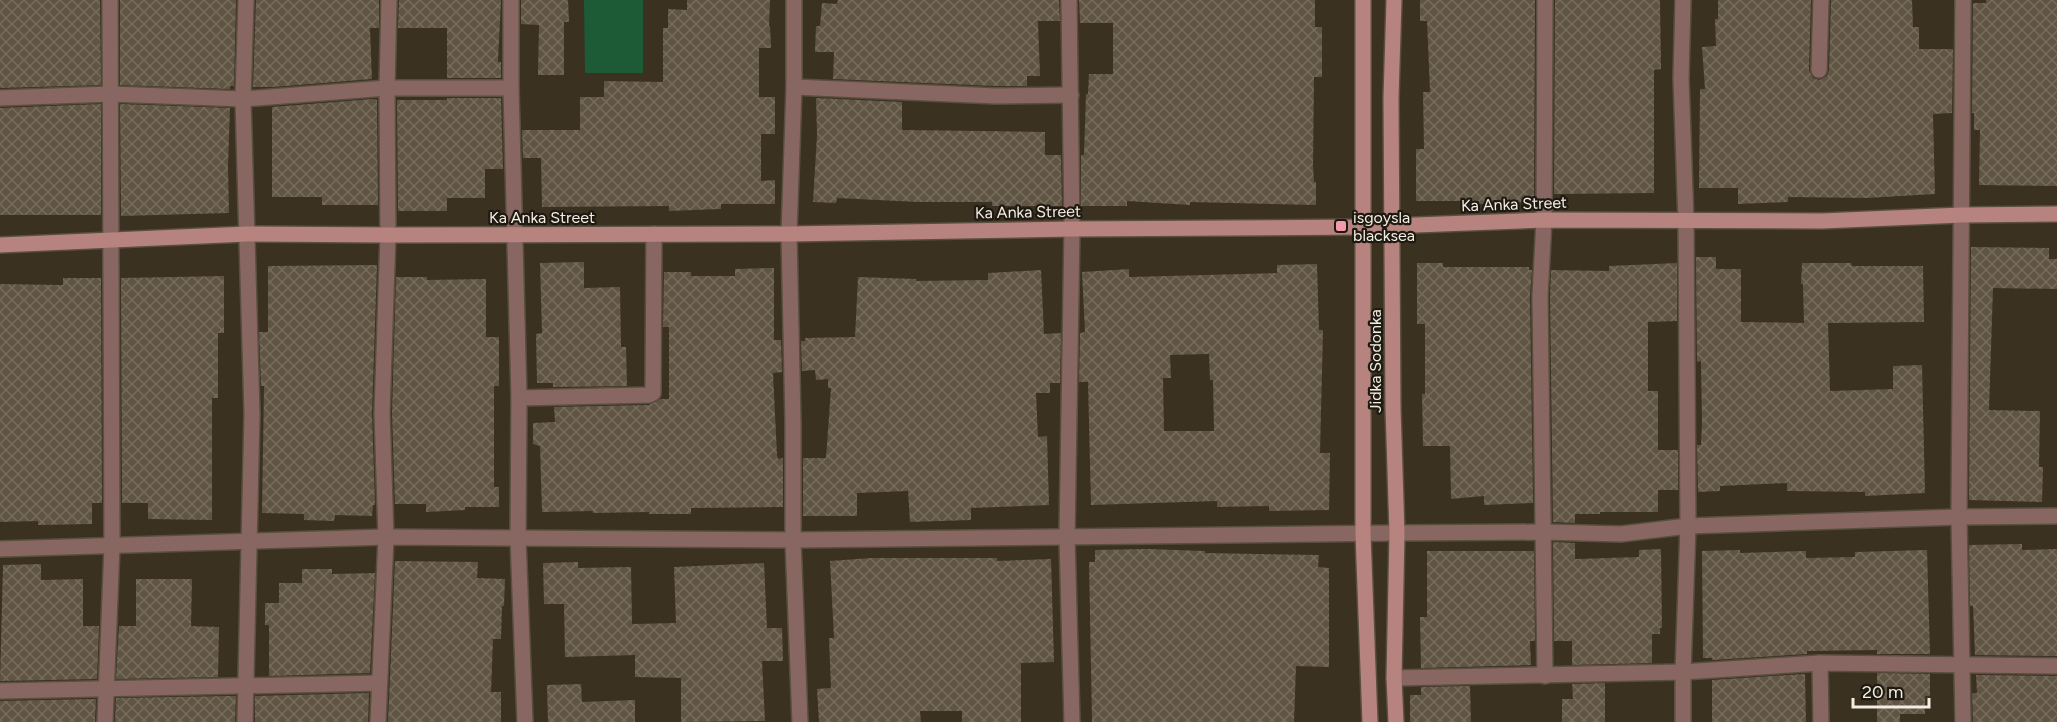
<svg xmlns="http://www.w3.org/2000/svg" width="2057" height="722" viewBox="0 0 2057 722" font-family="Figtree,sans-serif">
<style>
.green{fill:#1d5b36}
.building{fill:url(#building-cross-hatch);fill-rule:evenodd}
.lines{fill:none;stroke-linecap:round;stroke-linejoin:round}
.street-casing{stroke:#594f3f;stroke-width:18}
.secondary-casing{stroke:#594f3f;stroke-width:18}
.street{stroke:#886763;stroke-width:15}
.secondary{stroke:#b7837e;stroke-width:15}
.poi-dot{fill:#f39aaa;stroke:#1e1a12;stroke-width:2}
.labels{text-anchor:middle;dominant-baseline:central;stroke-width:4.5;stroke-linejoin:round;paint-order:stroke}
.street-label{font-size:16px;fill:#f4ede2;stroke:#1e1a12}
.poi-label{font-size:16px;fill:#f4ede2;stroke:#1e1a12;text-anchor:start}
</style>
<defs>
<pattern id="building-cross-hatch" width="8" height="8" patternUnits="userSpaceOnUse" patternTransform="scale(1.5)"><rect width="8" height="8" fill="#605443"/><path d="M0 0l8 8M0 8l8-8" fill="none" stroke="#776d5e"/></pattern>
</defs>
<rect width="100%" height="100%" fill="#3b3120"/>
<path class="green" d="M 584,0 L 643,0 L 643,73 L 585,73 Z"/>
<g class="building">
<path d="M 0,0 L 100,0 L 101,85 L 0,88 Z"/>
<path d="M 120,0 L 236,0 L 234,86 L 230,86 L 230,89 L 120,85 Z"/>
<path d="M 256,0 L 379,0 L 379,28 L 370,28 L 372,79 L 272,87 L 253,87 Z"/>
<path d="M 399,0 L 501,0 L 498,62 L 501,62 L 501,78 L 447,78 L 447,28 L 398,28 Z"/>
<path d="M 521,0 L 568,0 L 569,22 L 564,22 L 564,75 L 538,75 L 539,25 L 521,24 Z"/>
<path d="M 687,0 L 770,0 L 769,26 L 770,26 L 771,48 L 759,48 L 759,97 L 775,97 L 775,134 L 761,134 L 761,181 L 775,180 L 775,204 L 721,204 L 721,209 L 669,211 L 669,206 L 542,207 L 541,158 L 523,158 L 522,130 L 580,130 L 580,97 L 604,97 L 604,81 L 663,82 L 663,28 L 668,28 L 668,9 L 687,10 Z"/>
<path d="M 838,0 L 1059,0 L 1060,21 L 1038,21 L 1040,76 L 1027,76 L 1027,86 L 996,86 L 833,79 L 834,52 L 815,52 L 816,26 L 820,26 L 822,3 L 837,4 Z"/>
<path d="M 1079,0 L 1315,0 L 1315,27 L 1322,27 L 1322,77 L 1314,77 L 1313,165 L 1314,182 L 1316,182 L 1316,205 L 1190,202 L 1190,205 L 1127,201 L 1127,206 L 1081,206 L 1081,155 L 1084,155 L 1086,94 L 1088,94 L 1089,74 L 1113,74 L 1113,23 L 1080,23 Z"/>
<path d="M 1420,0 L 1535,0 L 1534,202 L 1479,204 L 1479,201 L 1416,201 L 1416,149 L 1424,149 L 1423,92 L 1430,92 L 1427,21 L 1420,21 Z"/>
<path d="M 1555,0 L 1660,0 L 1661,69 L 1654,70 L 1654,193 L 1554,194 Z"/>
<path d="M 1718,0 L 1811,0 L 1809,70 L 1813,78 L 1819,80 L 1827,76 L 1829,70 L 1831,0 L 1912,0 L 1913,27 L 1919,27 L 1919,49 L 1953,49 L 1952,113 L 1933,114 L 1935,194 L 1867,198 L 1788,197 L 1788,202 L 1738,204 L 1738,188 L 1699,188 L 1700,89 L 1705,89 L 1702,47 L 1716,46 L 1715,19 L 1718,19 Z"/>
<path d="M 1986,0 L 2057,0 L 2057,186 L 1979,185 L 1980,130 L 1974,130 L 1974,113 L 1972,113 L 1973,3 L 1986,3 Z"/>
<path d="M 447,98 L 501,98 L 503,169 L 485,169 L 485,198 L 447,198 L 447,211 L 398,211 L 397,100 L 447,100 Z"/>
<path d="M 816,98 L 902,102 L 902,130 L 1045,132 L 1045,155 L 1061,155 L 1062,206 L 992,206 L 992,202 L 918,202 L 837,198 L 836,203 L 813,202 L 817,135 Z"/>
<path d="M 373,99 L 377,100 L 378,205 L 322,205 L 322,197 L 272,197 L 272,107 Z"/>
<path d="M 101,104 L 101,215 L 0,215 L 0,108 Z"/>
<path d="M 120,104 L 230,108 L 228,166 L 229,213 L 121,216 Z"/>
<path d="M 1971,247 L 2049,248 L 2049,259 L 2057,259 L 2057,289 L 1993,288 L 1989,410 L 2040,411 L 2039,467 L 2043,467 L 2042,502 L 1969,500 Z"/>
<path d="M 1696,257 L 1716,257 L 1716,269 L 1741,269 L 1741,322 L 1804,323 L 1803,284 L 1801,284 L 1802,263 L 1851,263 L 1852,266 L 1923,266 L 1924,322 L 1828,323 L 1830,391 L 1893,389 L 1893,366 L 1922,365 L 1925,493 L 1865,496 L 1865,492 L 1787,491 L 1787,483 L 1720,486 L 1720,491 L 1698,492 L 1697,445 L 1701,445 L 1702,423 L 1701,361 L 1697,362 Z"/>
<path d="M 584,262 L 584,288 L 620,287 L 621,347 L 626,347 L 627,386 L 553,387 L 553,383 L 537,383 L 536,334 L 542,333 L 540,263 Z"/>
<path d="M 1417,263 L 1443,263 L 1443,267 L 1529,267 L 1529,270 L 1532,270 L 1530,296 L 1533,503 L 1484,505 L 1484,496 L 1451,499 L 1450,446 L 1423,446 L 1422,394 L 1425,394 L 1425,324 L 1417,324 Z"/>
<path d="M 1677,263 L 1677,321 L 1648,322 L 1648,391 L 1658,391 L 1658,450 L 1678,450 L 1678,490 L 1658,490 L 1658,512 L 1600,512 L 1600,514 L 1575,514 L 1575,523 L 1553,522 L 1550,296 L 1551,270 L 1609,271 L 1609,266 Z"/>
<path d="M 1317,264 L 1319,330 L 1323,330 L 1320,453 L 1330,453 L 1329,510 L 1269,511 L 1269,506 L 1217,507 L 1217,501 L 1091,505 L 1088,382 L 1079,382 L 1080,333 L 1085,332 L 1082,272 L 1129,269 L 1129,277 L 1277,273 L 1277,265 ZM 1209,354 L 1210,380 L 1213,380 L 1214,431 L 1164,431 L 1163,378 L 1171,378 L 1170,355 Z"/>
<path d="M 377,265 L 372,413 L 375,505 L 373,505 L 372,516 L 335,515 L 334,521 L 304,520 L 304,514 L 262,513 L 264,386 L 261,386 L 259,332 L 268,332 L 268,266 Z"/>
<path d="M 774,268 L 774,340 L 781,340 L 782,372 L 773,373 L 777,455 L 778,459 L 783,458 L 783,507 L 691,508 L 691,514 L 649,514 L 649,512 L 593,513 L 593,511 L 542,512 L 540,446 L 533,444 L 533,423 L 555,422 L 554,407 L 649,405 L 660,399 L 669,399 L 669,327 L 663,327 L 664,272 L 691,272 L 691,276 L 735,276 L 735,269 Z"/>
<path d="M 1041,270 L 1044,334 L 1061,333 L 1060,383 L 1050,383 L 1050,393 L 1036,393 L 1038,437 L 1047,436 L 1049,505 L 971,508 L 971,520 L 910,522 L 908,491 L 857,493 L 857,516 L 803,516 L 803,458 L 826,458 L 831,388 L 828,388 L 828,379 L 816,380 L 815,370 L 802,371 L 801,341 L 805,341 L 805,338 L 855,337 L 858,277 L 916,279 L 916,281 L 988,280 L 988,273 Z"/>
<path d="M 224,276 L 224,333 L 218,333 L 218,398 L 212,398 L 212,520 L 148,519 L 148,503 L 122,503 L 121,278 Z"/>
<path d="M 396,277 L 427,277 L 427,280 L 486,279 L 486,337 L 499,337 L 499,386 L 494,386 L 494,487 L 499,487 L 499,507 L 465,507 L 465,510 L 426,512 L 426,504 L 395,504 L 392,413 Z"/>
<path d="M 63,278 L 101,278 L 102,503 L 92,503 L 92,524 L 38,525 L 38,521 L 0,522 L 0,284 L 63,285 Z"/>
<path d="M 1553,542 L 1575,543 L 1575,559 L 1639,557 L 1639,550 L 1661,549 L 1662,628 L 1660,628 L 1660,634 L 1652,634 L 1652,663 L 1572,665 L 1572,641 L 1554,641 Z"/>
<path d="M 2022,544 L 2022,550 L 2057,549 L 2057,656 L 1975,655 L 1973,606 L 1970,606 L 1969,545 Z"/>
<path d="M 1147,549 L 1205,551 L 1205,553 L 1319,555 L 1318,567 L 1329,568 L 1329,667 L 1296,666 L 1294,722 L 1092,722 L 1089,562 L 1095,562 L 1095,550 Z"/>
<path d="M 1740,550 L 1740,553 L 1806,551 L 1806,558 L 1855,557 L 1855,552 L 1927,550 L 1930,654 L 1877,654 L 1877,650 L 1807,651 L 1807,654 L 1712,660 L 1712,658 L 1703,658 L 1702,551 Z"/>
<path d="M 1427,551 L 1534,551 L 1535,641 L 1530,641 L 1531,665 L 1421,668 L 1420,617 L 1427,617 Z"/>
<path d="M 871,558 L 997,558 L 997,561 L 1051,559 L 1054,662 L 1021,663 L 1021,722 L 962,722 L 962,711 L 920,711 L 921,722 L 819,722 L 817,689 L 831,688 L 829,638 L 834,638 L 830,561 Z"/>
<path d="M 395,561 L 478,562 L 477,578 L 505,579 L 504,606 L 502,606 L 501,639 L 493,639 L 491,692 L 501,692 L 501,722 L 388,722 Z"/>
<path d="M 578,562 L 578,568 L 631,567 L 632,624 L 676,623 L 674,567 L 764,563 L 767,628 L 782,628 L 783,661 L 762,661 L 765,721 L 681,722 L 681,678 L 635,677 L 635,655 L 565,657 L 564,604 L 544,604 L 543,563 Z"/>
<path d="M 41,564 L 41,580 L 83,579 L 83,626 L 99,626 L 97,679 L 0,681 L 3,565 Z"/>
<path d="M 302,569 L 332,569 L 332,574 L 375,573 L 370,673 L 269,676 L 269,625 L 265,625 L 265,603 L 279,603 L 279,583 L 302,583 Z"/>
<path d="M 136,579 L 192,579 L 191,626 L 219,627 L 218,677 L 116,679 L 119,626 L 136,626 Z"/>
<path d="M 1877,673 L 1930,674 L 1930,696 L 1925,696 L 1925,714 L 1900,714 L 1900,722 L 1877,722 Z"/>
<path d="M 1805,674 L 1806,722 L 1712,722 L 1712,680 Z"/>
<path d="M 1976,675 L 2057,676 L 2057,722 L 1973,722 L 1972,693 L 1977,693 Z"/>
<path d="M 1605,683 L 1605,722 L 1562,722 L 1562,699 L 1573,699 L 1572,684 Z"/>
<path d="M 581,684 L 582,702 L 635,700 L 635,722 L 548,722 L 547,685 Z"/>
<path d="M 1470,686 L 1471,722 L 1410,722 L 1410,695 L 1421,695 L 1421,687 Z"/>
<path d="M 369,693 L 368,722 L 255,722 L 255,696 Z"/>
<path d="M 230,696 L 236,696 L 235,722 L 115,722 L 116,698 Z"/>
<path d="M 96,699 L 95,722 L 0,722 L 0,701 Z"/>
</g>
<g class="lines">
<defs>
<g id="street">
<path d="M 511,0 L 511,88 L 519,398 L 518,538 L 525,722"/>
<path d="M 794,0 L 794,87 L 789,234 L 793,423 L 793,540 L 800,722"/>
<path d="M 1069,0 L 1072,229 L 1067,538 L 1072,722"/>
<path d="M 1545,0 L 1544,220 L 1540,296 L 1545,676"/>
<path d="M 1683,0 L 1681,78 L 1686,222 L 1688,526 L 1683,672 L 1683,722"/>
<path d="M 1819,70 L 1821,0"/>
<path d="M 794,87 L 996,96 L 1071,95"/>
<path d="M 0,98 L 111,94 L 243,99 L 387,88 L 511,88"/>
<path d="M 519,398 L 649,395 L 653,393 L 654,234"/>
<path d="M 0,549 L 386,537 L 793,540 L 1397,533 L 1544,532 L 1621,534 L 1688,526 L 1959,517 L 2057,516"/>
<path d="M 1820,663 L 1821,722"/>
<path d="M 1394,678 L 1683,672 L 1820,663 L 2057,666"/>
<path d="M 0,691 L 379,683"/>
<path d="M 105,722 L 112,546 L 110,0"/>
<path d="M 245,722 L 252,414 L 243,99 L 246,0"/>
<path d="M 378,722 L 386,537 L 382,413 L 388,235 L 387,88 L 389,0"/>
<path d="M 1963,722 L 1959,517 L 1963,0"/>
</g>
<g id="secondary">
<path d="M 1363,0 L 1363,534 L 1370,722"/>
<path d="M 1394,0 L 1391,98 L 1393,408 L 1397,533 L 1394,678 L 1396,722"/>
<path d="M 0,245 L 247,234 L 388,235 L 789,234 L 1072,229 L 1364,227 L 1544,220 L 1822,221 L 1962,215 L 2057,214"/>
</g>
</defs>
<use href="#street" class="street-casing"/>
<use href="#secondary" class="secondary-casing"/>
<use href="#street" class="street"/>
<use href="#secondary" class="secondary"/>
</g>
<rect class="poi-dot" x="1335" y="220" width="12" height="12" rx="3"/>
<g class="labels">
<g class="street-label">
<text transform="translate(1514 204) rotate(-2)">Ka Anka Street</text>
<text transform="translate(1028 212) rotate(-1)">Ka Anka Street</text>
<text x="542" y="217">Ka Anka Street</text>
<text transform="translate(1375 361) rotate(-90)">Jidka Sodonka</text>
</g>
<g class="poi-label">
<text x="1353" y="217">isgoysla<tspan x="1353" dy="18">blacksea</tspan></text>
</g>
</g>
<path d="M1853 698v9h76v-9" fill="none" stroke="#f4ede2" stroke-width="3"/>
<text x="1862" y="698" font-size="18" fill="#f4ede2" stroke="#1e1a12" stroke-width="4.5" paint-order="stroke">20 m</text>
</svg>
